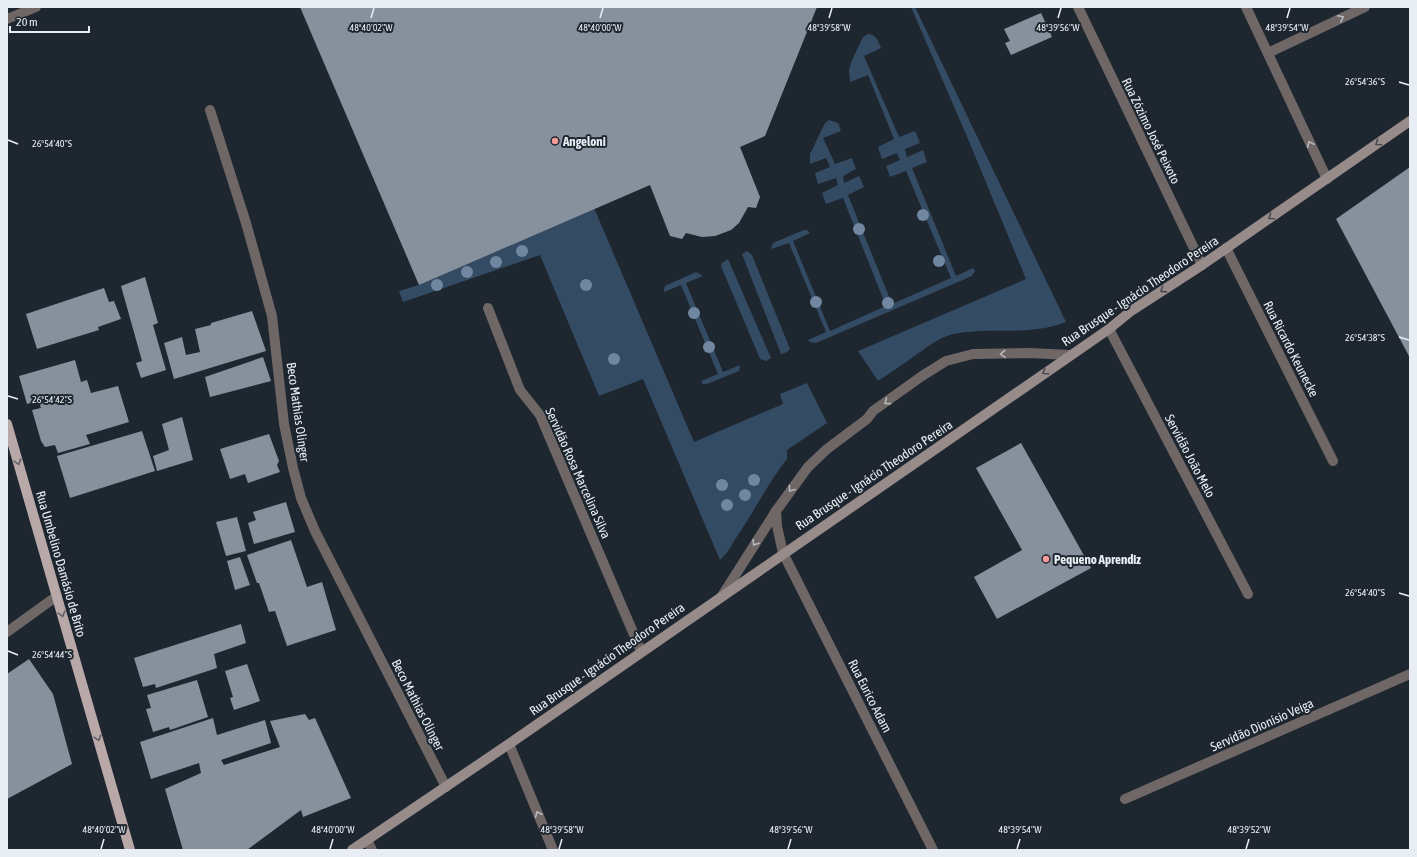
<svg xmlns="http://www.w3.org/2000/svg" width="1417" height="857" viewBox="0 0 1417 857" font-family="'Asap Condensed',sans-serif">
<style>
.green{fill:#344b64}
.building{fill:#87919d}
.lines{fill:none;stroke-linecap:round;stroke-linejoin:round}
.lane{stroke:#6e6766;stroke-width:10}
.street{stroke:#6e6766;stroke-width:10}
.secondary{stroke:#988c8b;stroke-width:10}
.primary{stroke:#b8a8a8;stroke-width:10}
.tree{fill:#7187a1}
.oneway{stroke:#b7b8bb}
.oneway2{stroke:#494a50}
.oneway3{stroke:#636066}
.ticks{fill:none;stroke:#e8eef4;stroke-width:1.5}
.poi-dot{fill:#f59b99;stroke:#1e2630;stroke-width:1.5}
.labels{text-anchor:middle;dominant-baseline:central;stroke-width:4;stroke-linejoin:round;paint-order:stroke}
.street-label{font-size:13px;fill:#e8eef4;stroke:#1e2630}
.poi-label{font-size:13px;font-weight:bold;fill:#e8eef4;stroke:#1e2630;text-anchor:start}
.ticks-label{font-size:10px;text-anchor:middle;fill:#e8eef4;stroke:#1e2630;stroke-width:4;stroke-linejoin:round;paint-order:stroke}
</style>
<rect width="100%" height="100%" fill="#1e2630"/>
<g class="green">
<path d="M 911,7 L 915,7 L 1066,322 C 1031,336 995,327 959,333 C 941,335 928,347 913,357 C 902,365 890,373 878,381 L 858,351 L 1026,279 L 968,139 Z"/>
<path d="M 868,34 C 876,34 878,41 881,48 L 864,56 L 899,137 L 915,131 L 920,143 L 905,149 L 907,157 L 923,150 L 927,162 L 912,168 L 956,276 L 973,268 L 975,271 L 972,276 L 816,343 L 810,342 L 808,340 L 826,332 L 789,243 L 771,249 L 773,243 L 804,230 L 807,230 L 810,233 L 793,241 L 830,331 L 886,306 L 843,198 L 826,204 L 822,193 L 838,185 L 836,178 L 818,184 L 815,173 L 830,167 L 826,158 L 810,164 L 810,154 L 825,123 L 829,120 L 838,123 L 841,131 L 823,138 L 835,164 L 852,158 L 856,169 L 843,176 L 844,183 L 859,176 L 864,187 L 848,195 L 892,304 L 951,278 L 906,171 L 890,177 L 886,166 L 900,160 L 897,153 L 882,159 L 878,147 L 894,139 L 868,75 L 850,82 L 849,70 L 852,60 L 863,37 Z"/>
<path d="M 594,208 L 694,442 L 783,404 L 780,394 L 807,383 L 827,423 L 787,450 L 787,459 C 768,483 755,510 738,535 C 732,544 728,553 720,560 L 643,379 L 599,396 L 540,255 L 403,302 L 399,291 L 419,285 Z"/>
<path d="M 747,251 L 752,255 L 788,344 L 790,349 L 787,352 L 781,354 L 742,254 Z"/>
<path d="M 728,259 L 771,358 L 766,361 L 760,359 L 721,266 L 722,263 Z"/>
<path d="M 696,272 L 703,276 L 686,283 L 723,372 L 740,365 L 739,371 L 707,384 L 703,384 L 701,381 L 718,374 L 681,285 L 664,292 L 664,289 L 665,286 Z"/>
</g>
<g class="building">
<path d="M 300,7 L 817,7 L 765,136 L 740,147 L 760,197 L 756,208 L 748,207 L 739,223 L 731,230 L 715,236 L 702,237 L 686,233 L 682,239 L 670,236 L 650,185 L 419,285 Z"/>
<path d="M 1041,13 L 1052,37 L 1011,55 L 1005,43 L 1010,41 L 1004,29 Z"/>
<path d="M 1410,167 L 1410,358 L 1336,219 Z"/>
<path d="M 145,277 L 158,323 L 153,325 L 166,370 L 141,378 L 136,363 L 142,361 L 121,286 Z"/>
<path d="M 104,288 L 109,302 L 114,301 L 121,319 L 98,327 L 99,330 L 37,349 L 26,314 Z"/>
<path d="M 252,311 L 266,351 L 174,379 L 164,343 L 182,337 L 186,355 L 200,352 L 195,329 L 211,325 L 211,323 Z"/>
<path d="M 263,357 L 271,381 L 210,397 L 205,377 Z"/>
<path d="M 75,360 L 81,382 L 87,380 L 91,393 L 118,386 L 129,422 L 86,435 L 90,444 L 58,453 L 55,445 L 45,447 L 41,441 L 32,410 L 41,408 L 38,401 L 27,404 L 19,376 Z"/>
<path d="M 182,417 L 193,460 L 157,471 L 153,456 L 169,450 L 162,424 Z"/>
<path d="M 142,431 L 155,471 L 70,498 L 57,456 Z"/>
<path d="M 269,434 L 279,461 L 277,465 L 280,472 L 248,483 L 245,474 L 230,479 L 220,449 Z"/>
<path d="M 1021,443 L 1091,568 L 997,619 L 974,577 L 1022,550 L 976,468 Z"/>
<path d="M 286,502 L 295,532 L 254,544 L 248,523 L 256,520 L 253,512 Z"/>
<path d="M 237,517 L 246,551 L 226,556 L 216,522 Z"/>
<path d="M 291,540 L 307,587 L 322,582 L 336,630 L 287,646 L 275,611 L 269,612 L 259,583 L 257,583 L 247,555 Z"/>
<path d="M 240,557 L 250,585 L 235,590 L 227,561 Z"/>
<path d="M 241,624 L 246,643 L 214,654 L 217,668 L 156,688 L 155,684 L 143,687 L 134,658 Z"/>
<path d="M 29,659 L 53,694 L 72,764 L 7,799 L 7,674 Z"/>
<path d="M 247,664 L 260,701 L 234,710 L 230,698 L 233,697 L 225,671 Z"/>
<path d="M 197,680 L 208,717 L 170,730 L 169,727 L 153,732 L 146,709 L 151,708 L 147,695 Z"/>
<path d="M 305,714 L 309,720 L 315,718 L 351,798 L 303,817 L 301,810 L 247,850 L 183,850 L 165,789 L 201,773 L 199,763 L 151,779 L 140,742 L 213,718 L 217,735 L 265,720 L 271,743 L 221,760 L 224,765 L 280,747 L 270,721 Z"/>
</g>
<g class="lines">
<g class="lane">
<path d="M 7,19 L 36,7"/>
<path d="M 1226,248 L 1333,461"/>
<path d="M 783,553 L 777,526 L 776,511 L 808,467 L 827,449 L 867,419 L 873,411 L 922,376 L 946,361 L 973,354 L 1029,353 L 1070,355"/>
<path d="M 722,596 L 776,511"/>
</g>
<g class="street">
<path d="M 1078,7 L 1202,265"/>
<path d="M 1246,7 L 1327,179"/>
<path d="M 1268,53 L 1365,7"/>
<path d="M 210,110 L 246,223 L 272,316 L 284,424 L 293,468 L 301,498 L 315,531 L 446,787"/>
<path d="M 488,308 L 520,390 L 540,415 L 641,651"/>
<path d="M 1109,329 L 1248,594"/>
<path d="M 783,553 L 933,850"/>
<path d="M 7,632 L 57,596"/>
<path d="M 509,744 L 553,850"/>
<path d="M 1125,799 L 1410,674"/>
<path d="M 367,840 L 372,850"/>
</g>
<path class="secondary" d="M 352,850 L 509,744 L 1109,329 L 1131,311 L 1202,265 L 1410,121"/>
<path class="primary" d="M 7,424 L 130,850"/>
</g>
<g class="tree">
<circle cx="923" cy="215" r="6"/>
<circle cx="859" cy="229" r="6"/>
<circle cx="522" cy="251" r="6"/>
<circle cx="939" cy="261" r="6"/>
<circle cx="496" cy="262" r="6"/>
<circle cx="467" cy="272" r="6"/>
<circle cx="437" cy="285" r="6"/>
<circle cx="586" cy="285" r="6"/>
<circle cx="816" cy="302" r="6"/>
<circle cx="888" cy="303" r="6"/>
<circle cx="694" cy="313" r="6"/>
<circle cx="709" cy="347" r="6"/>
<circle cx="614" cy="359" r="6"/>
<circle cx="754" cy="480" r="6"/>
<circle cx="722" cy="485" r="6"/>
<circle cx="745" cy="495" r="6"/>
<circle cx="727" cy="505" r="6"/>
</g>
<defs><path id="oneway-chevron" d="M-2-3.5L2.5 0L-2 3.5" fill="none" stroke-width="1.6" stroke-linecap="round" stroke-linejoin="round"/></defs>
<g class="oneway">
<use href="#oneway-chevron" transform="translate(1341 18) rotate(-26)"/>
<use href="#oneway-chevron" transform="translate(1310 144) rotate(-115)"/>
<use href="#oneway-chevron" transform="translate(1003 354) rotate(178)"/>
<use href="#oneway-chevron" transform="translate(887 402) rotate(144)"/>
<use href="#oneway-chevron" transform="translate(791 489) rotate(127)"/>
<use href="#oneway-chevron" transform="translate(755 543) rotate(122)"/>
<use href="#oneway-chevron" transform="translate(538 814) rotate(-113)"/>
</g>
<g class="oneway2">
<use href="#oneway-chevron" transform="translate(1378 143) rotate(145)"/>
<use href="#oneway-chevron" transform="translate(1271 217) rotate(146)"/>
<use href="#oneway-chevron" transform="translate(1163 290) rotate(147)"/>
<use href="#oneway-chevron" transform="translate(1045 372) rotate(145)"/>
</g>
<g class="oneway3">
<use href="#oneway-chevron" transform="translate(18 462) rotate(74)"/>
<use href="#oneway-chevron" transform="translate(62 614) rotate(74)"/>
<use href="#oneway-chevron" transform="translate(98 738) rotate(74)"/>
</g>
<path class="ticks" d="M 371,18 L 374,8M 600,18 L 603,8M 829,18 L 832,8M 1058,18 L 1061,8M 1287,18 L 1290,8M 1399,82 L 1409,85M 8,140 L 18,144M 1399,337 L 1409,340M 8,396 L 18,399M 1399,593 L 1409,596M 8,651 L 18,655M 101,849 L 104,839M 330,849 L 333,839M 559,849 L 562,839M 788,849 L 791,839M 1017,849 L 1020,839M 1246,849 L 1249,839"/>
<g class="poi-dot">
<circle cx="555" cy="141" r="4"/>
<circle cx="1046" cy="559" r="4"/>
</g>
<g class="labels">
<g class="street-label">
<text transform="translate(1151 131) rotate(64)">Rua Zózimo José Peixoto</text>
<text transform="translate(1140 291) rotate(-34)">Rua Brusque - Ignácio Theodoro Pereira</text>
<text transform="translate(1291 349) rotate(63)">Rua Ricardo Keunecke</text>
<text transform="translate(298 412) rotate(82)">Beco Mathias Olinger</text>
<text transform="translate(1190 456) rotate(62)">Servidão João Melo</text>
<text transform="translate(578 473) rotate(66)">Servidão Rosa Marcelina Silva</text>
<text transform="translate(874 475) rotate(-34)">Rua Brusque - Ignácio Theodoro Pereira</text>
<text transform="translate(61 564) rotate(74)">Rua Umbelino Damásio de Brito</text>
<text transform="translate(607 659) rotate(-35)">Rua Brusque - Ignácio Theodoro Pereira</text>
<text transform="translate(870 696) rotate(63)">Rua Eurico Adam</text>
<text transform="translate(418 705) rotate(63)">Beco Mathias Olinger</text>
<text transform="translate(1262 725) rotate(-24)">Servidão Dionísio Veiga</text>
</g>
<g class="poi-label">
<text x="563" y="141">Angeloni</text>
<text x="1054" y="559">Pequeno Aprendiz</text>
</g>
</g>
<g class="ticks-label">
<text x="371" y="31">48°40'02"W</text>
<text x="600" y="31">48°40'00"W</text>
<text x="829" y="31">48°39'58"W</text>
<text x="1058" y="31">48°39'56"W</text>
<text x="1287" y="31">48°39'54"W</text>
<text x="1365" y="85">26°54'36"S</text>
<text x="52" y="147">26°54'40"S</text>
<text x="1365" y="341">26°54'38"S</text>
<text x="52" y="403">26°54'42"S</text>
<text x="1365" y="596">26°54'40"S</text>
<text x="52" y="658">26°54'44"S</text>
<text x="1249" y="833">48°39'52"W</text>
<text x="104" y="833">48°40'02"W</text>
<text x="333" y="833">48°40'00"W</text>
<text x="562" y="833">48°39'58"W</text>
<text x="791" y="833">48°39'56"W</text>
<text x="1020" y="833">48°39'54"W</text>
</g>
<rect width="1417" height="857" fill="none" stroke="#e8eef4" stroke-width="16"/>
<path d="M10 26v6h79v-6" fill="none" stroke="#e8eef4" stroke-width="2"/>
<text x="16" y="26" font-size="12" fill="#e8eef4" stroke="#1e2630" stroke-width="3" paint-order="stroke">20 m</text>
</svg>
